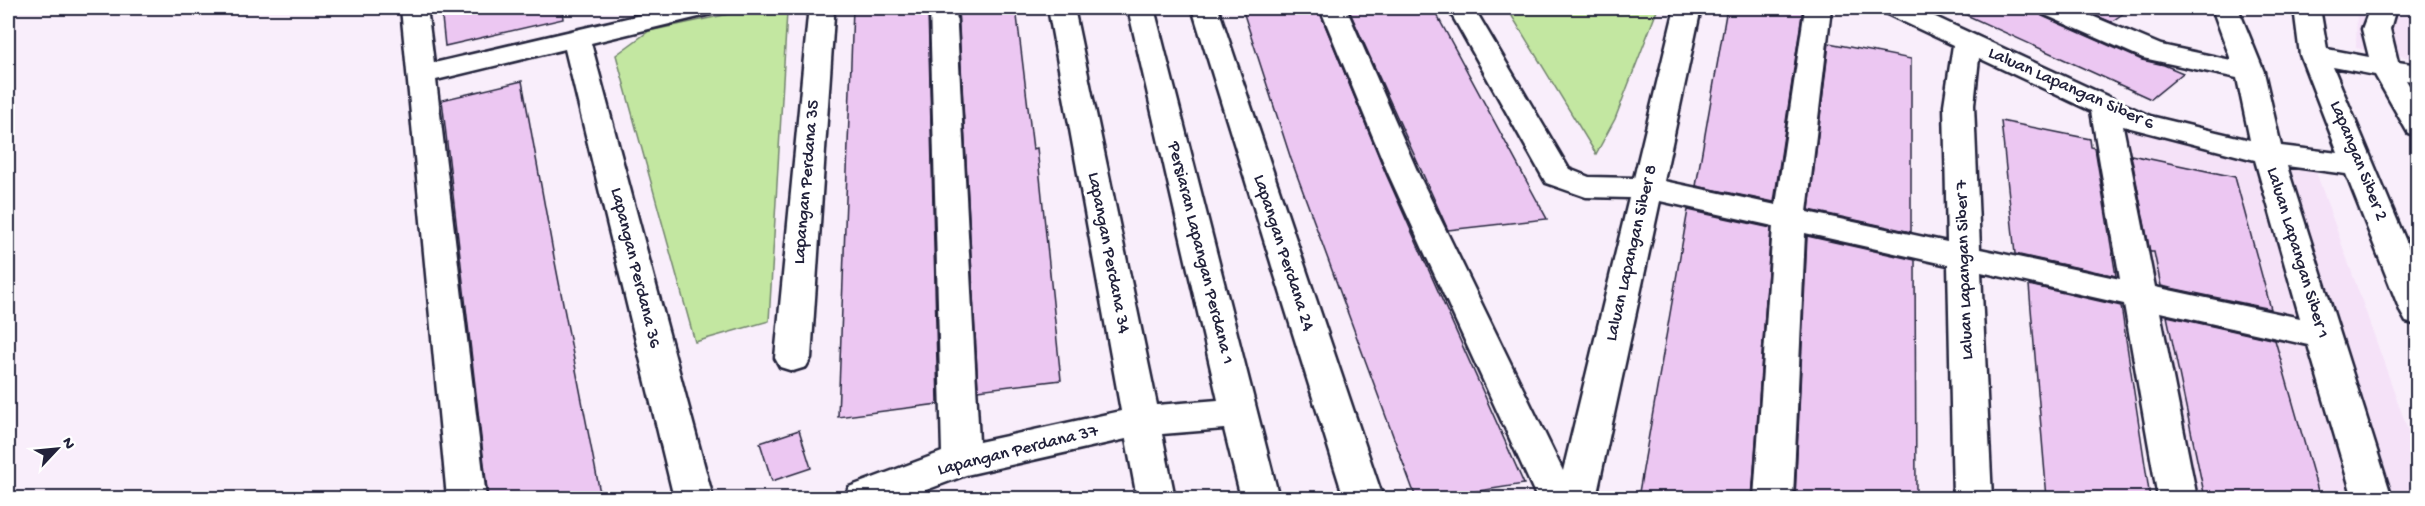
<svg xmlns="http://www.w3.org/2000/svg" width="2425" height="506" viewBox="0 0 2425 506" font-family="'Gochi Hand',sans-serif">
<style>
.built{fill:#f5e2f8}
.green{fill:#c3e7a1;stroke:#72846e;stroke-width:1.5}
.building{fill:#ecc7f2;stroke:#22223b;stroke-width:1.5}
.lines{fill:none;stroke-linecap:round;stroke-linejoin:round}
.minor-casing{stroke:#22223b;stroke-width:5}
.minor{fill:#fff;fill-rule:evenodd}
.labels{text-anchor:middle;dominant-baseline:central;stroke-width:6;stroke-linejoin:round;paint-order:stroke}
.street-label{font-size:18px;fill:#22223b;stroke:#fff}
</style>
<rect width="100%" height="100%" fill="#f9eefb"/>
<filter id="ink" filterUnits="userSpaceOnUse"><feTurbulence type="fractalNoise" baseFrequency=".0167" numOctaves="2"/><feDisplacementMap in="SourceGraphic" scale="12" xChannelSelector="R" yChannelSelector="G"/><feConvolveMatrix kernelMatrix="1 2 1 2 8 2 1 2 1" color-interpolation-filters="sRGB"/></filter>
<g filter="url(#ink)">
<g class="built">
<path d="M 2357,8 L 2417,8 L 2417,59 L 2356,48 Z"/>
<path d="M 2112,127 L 2314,166 L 2417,456 L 2417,498 L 2172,498 Z"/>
</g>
<g class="green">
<path d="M 757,8 L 787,12 L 769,321 L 695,342 L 616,55 L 649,31 Z"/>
<path d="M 1507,8 L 1658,8 L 1615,119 L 1596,154 Z"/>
</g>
<g class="building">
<path d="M 441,8 L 562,8 L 563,19 L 445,46 Z"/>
<path d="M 853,8 L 928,8 L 938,404 L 838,417 Z"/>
<path d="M 958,8 L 1016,8 L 1033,149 L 1037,148 L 1061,380 L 978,390 Z"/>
<path d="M 1242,8 L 1318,8 L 1386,174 L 1524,484 L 1434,498 L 1416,498 L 1291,159 Z"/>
<path d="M 1348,8 L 1433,8 L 1547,219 L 1448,230 Z"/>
<path d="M 1727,8 L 1803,8 L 1774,202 L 1696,186 Z"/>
<path d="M 1951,8 L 2037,8 L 2042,16 L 2142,60 L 2164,65 L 2183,73 L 2151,99 Z"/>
<path d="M 2078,8 L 2131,8 L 2111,22 Z"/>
<path d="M 1829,43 L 1911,59 L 1911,232 L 1809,210 Z"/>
<path d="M 522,81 L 554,257 L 601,498 L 488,498 L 442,100 Z"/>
<path d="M 2001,121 L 2090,139 L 2091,147 L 2095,148 L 2116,276 L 2015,254 Z"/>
<path d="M 2131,155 L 2235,177 L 2271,309 L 2161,286 L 2154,252 L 2150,252 Z"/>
<path d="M 1688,210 L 1771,228 L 1752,498 L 1638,498 Z"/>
<path d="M 1807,236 L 1915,260 L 1916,498 L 1795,498 Z"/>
<path d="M 2029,285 L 2121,306 L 2150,498 L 2047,498 Z"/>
<path d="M 2167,316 L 2275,340 L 2320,498 L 2205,498 Z"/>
<path d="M 799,430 L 811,468 L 772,481 L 760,443 Z"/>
</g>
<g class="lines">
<defs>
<g id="minor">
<path d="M 401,8 L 427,8 L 434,63 L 670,8 L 715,8 L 711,14 L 591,43 L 713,498 L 674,498 L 565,49 L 436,80 L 486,498 L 447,498 Z"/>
<path d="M 806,8 L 832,8 L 834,16 L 811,358 L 806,367 L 793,371 L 780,367 L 775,358 L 808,16 Z"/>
<path d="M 930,8 L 956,8 L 979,442 L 1121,411 L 1048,8 L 1074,8 L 1157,405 L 1218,400 L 1128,8 L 1154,8 L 1279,498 L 1241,498 L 1224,429 L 1162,434 L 1175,498 L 1137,498 L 1126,439 L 966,475 L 905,498 L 844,498 L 849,487 L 942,452 Z"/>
<path d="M 1192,8 L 1218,8 L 1383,498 L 1344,498 Z"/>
<path d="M 1320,8 L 1346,8 L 1418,173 L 1563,471 L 1629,198 L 1586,197 L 1546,183 L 1448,8 L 1474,8 L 1569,169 L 1589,177 L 1634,178 L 1675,8 L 1701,8 L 1664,181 L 1776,205 L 1805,8 L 1831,8 L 1807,212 L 1947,242 L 1944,105 L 1953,45 L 1887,14 L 1883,8 L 1916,8 L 2150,116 L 2250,140 L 2237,78 L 2143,58 L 2043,14 L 2039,8 L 2073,8 L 2161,45 L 2231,60 L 2212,8 L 2238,8 L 2264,72 L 2281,146 L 2338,153 L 2300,55 L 2294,8 L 2320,8 L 2327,49 L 2369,57 L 2362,29 L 2370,8 L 2396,8 L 2390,29 L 2398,62 L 2418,65 L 2418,82 L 2406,80 L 2418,100 L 2418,136 L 2408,133 L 2375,75 L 2333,67 L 2418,270 L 2418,325 L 2406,322 L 2401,313 L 2346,174 L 2287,166 L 2392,498 L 2353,498 L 2308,345 L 2160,312 L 2197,498 L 2158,498 L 2124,304 L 1981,272 L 1992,498 L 1953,498 L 1948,265 L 1805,233 L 1793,498 L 1754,498 L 1773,226 L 1660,201 L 1596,498 L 1537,498 L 1388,173 ZM 1979,58 L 2091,111 L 2120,279 L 1980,249 L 1974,105 ZM 2123,126 L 2255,160 L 2300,318 L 2155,287 Z"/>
</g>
</defs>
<use href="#minor" class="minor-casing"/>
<use href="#minor" class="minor"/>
</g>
</g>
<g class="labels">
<g class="street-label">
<text transform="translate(2071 89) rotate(24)">Laluan Lapangan Siber 6</text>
<text transform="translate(2358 161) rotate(68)">Lapangan Siber 2</text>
<text transform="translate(807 182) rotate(-85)">Lapangan Perdana 35</text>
<text transform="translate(1108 253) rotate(79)">Lapangan Perdana 34</text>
<text transform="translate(1200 253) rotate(76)">Persiaran Lapangan Perdana 1</text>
<text transform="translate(1283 253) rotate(72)">Lapangan Perdana 24</text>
<text transform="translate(1632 253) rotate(-77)">Laluan Lapangan Siber 8</text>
<text transform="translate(2297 253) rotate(73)">Laluan Lapangan Siber 1</text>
<text transform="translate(635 268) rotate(76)">Lapangan Perdana 36</text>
<text transform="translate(1965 270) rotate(-92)">Laluan Lapangan Siber 7</text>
<text transform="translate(1018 451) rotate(-14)">Lapangan Perdana 37</text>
</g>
</g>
<rect width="2425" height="506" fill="none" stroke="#fff" stroke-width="30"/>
<rect x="15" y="15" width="2395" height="476" fill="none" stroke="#22223b" stroke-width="2" filter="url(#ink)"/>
<g transform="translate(57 449) rotate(64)" stroke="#ffffff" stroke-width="4.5" paint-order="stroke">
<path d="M0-4.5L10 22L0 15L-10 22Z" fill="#22223b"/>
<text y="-9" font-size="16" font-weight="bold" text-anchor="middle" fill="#22223b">N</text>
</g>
</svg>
